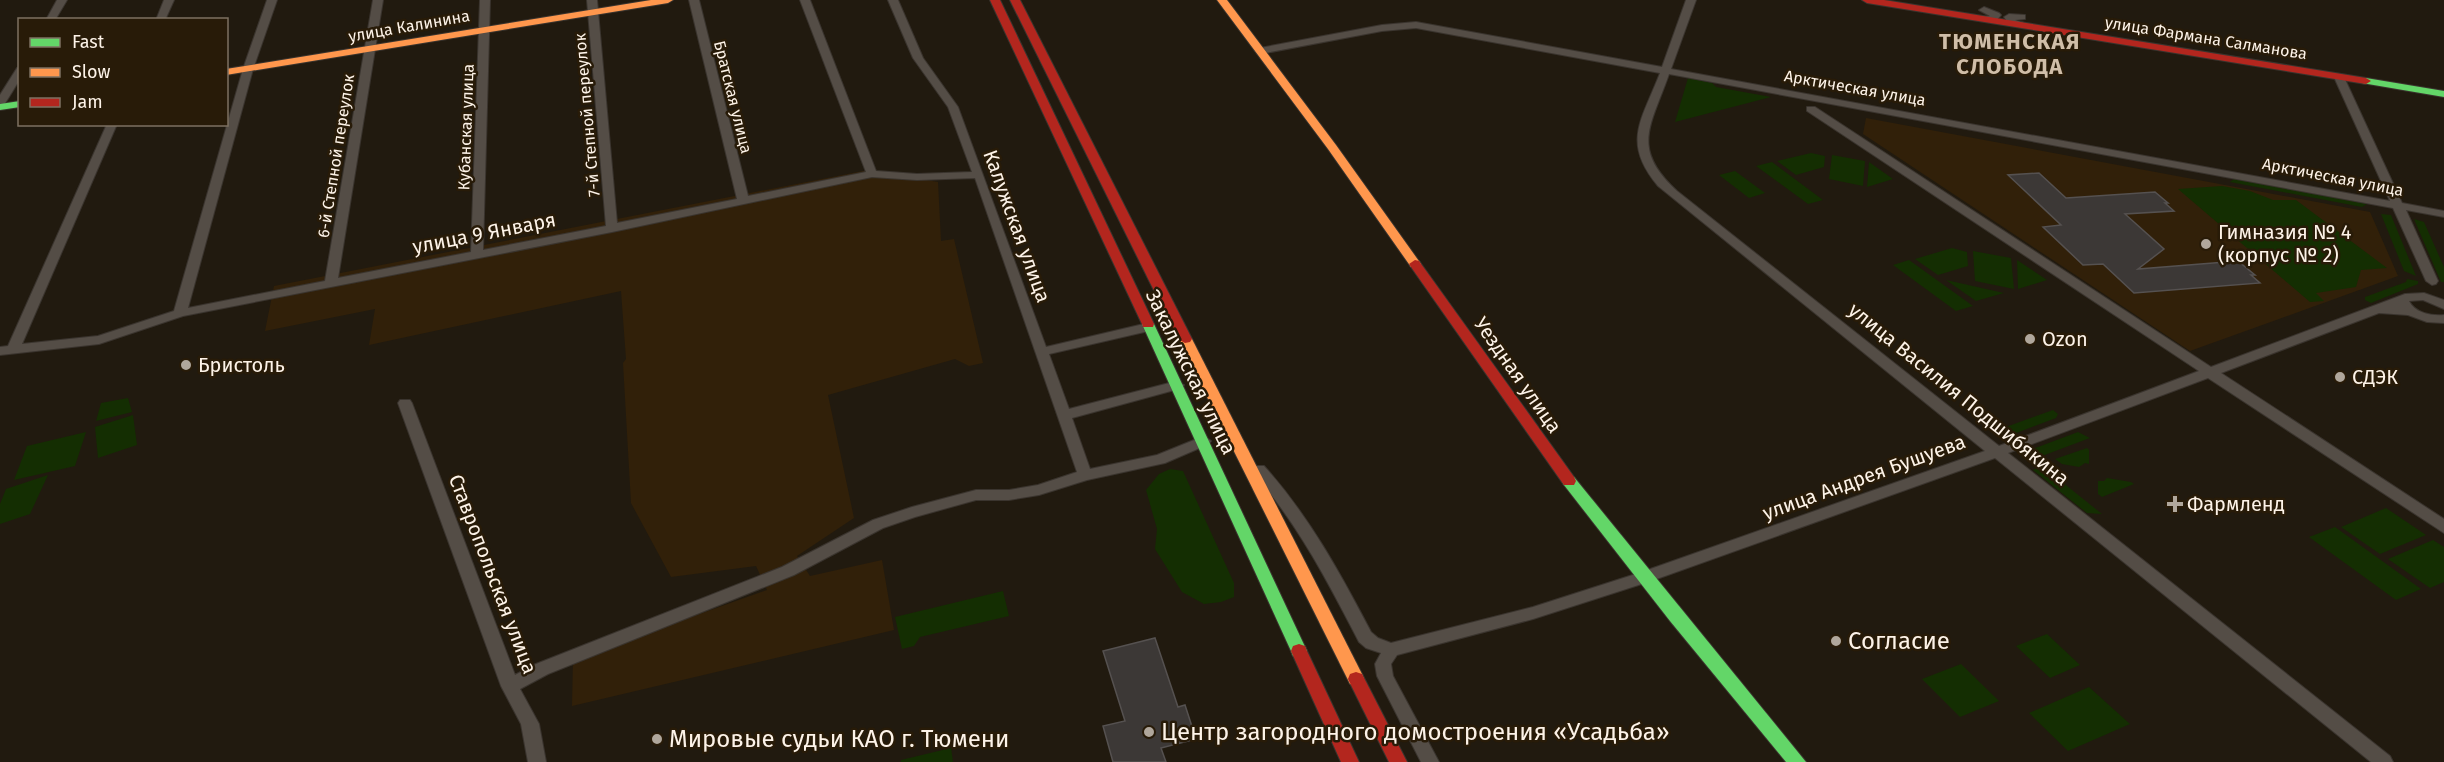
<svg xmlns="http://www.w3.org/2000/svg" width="2444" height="762" viewBox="0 0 2444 762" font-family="'Fira Sans',sans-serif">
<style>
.built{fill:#312009}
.green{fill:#142e02}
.building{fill:#3c3836;stroke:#555150;stroke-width:1.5}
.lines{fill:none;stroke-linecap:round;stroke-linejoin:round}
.street-casing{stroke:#3a342e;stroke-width:2}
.fast-casing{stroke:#3a342e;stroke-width:2}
.slow-casing{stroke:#3a342e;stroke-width:2}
.jam-casing{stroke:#3a342e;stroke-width:2}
.street{fill:#544d46;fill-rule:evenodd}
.fast{fill:#63d668;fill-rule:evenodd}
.slow{fill:#ff974d;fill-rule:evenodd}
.jam{fill:#b3261e;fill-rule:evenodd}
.poi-dot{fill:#b0a79c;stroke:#281b08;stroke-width:2}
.labels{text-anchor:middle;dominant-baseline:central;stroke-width:5;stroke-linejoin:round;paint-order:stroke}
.far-street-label{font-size:16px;fill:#fdf3e8;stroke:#281b08}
.street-label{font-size:20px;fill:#fdf3e8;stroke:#281b08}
.poi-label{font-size:20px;fill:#fdf3e8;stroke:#281b08;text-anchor:start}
.far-district-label{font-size:22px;font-weight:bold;letter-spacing:1.5px;fill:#d0bea8;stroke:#281b08}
.near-poi-label{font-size:24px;fill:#fdf3e8;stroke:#281b08;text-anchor:start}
</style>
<rect width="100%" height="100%" fill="#211a0f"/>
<g class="built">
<path d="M 1866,118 L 2370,212 L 2398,276 L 2190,351 L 1863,134 Z"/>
<path d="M 868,170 L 938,182 L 941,241 L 954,239 L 983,363 L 969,366 L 955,359 L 828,395 L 854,518 L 797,556 L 810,576 L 882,560 L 894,630 L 572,706 L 573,659 L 767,590 L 756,566 L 671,577 L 631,503 L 623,363 L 626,359 L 621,291 L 369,345 L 375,309 L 265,331 L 274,286 Z"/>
</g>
<g class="green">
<path d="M 1688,78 L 1712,83 L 1716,87 L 1771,97 L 1675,122 Z"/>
<path d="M 1811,153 L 1825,156 L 1824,167 L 1796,175 L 1777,161 Z"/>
<path d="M 1832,155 L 1865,161 L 1863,186 L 1829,179 Z"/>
<path d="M 1772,162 L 1823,200 L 1808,204 L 1756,166 Z"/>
<path d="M 1869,162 L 1893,179 L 1867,187 Z"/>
<path d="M 1735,171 L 1765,193 L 1749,198 L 1719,175 Z"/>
<path d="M 2234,179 L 2367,204 L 2362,207 L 2230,182 Z"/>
<path d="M 2222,186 L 2250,191 L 2273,200 L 2296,200 L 2387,268 L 2361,270 L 2356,287 L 2316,293 L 2324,301 L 2310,302 L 2178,189 Z"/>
<path d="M 2381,214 L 2391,215 L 2416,276 L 2404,271 Z"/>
<path d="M 2414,219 L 2424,222 L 2444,267 L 2444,282 L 2441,282 Z"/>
<path d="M 1952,248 L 1967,252 L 1968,266 L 1938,275 L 1915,259 Z"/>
<path d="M 1973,251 L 2011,258 L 2014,289 L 1975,281 Z"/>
<path d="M 1909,260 L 1973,306 L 1956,311 L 1893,265 Z"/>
<path d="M 2017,260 L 2047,280 L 2018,289 Z"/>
<path d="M 2407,279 L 2418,281 L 2418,284 L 2371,303 L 2365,300 L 2365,297 L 2406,282 Z"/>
<path d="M 1946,280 L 2004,293 L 1976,301 Z"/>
<path d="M 128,398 L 132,412 L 96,421 L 101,403 Z"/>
<path d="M 2053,410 L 2058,414 L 2056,418 L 2011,435 L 2006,431 L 2006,427 Z"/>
<path d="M 133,415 L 137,445 L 98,458 L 95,427 Z"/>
<path d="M 86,432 L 75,466 L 14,480 L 27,446 Z"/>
<path d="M 2078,432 L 2090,438 L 2042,456 L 2030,450 Z"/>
<path d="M 2087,448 L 2089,450 L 2089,464 L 2085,463 L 2079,467 L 2062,464 L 2055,459 Z"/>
<path d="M 2042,466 L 2102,514 L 2087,513 L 2033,470 Z"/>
<path d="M 1170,469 L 1183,471 L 1234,583 L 1234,597 L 1221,602 L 1204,604 L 1182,592 L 1155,549 L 1157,529 L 1146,490 L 1159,474 Z"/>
<path d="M 48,475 L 30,514 L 0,524 L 0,504 L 6,489 Z"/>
<path d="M 2107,478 L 2131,482 L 2134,484 L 2102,497 L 2098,494 L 2098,481 L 2104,481 Z"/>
<path d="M 2386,508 L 2426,535 L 2380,554 L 2341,527 Z"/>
<path d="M 2335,527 L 2421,589 L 2396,600 L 2309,537 Z"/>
<path d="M 2433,540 L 2444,547 L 2444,582 L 2430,588 L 2388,559 Z"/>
<path d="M 1003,591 L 1009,616 L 920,637 L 914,646 L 902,649 L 895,617 Z"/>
<path d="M 2047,634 L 2080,665 L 2050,678 L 2016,646 Z"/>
<path d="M 1961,664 L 1999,701 L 1960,717 L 1922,679 Z"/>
<path d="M 2089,687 L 2130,724 L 2068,751 L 2029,713 Z"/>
<path d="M 951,748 L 953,762 L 901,762 L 901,760 Z"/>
</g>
<g class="building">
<path d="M 2039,173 L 2066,198 L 2155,192 L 2168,203 L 2165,203 L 2174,211 L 2125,214 L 2164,249 L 2138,269 L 2238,261 L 2255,275 L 2251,275 L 2260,283 L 2134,293 L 2103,264 L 2083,265 L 2043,227 L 2061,225 L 2008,175 Z"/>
<path d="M 1155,638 L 1178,707 L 1185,705 L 1196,739 L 1161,748 L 1166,762 L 1113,762 L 1103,726 L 1125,721 L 1103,651 Z"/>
</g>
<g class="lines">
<defs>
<g id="street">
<path d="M 57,0 L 67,0 L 55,20 L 46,20 Z"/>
<path d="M 164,0 L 174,0 L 165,20 L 156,20 Z"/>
<path d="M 267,0 L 277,0 L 253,69 L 188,308 L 325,281 L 373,0 L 383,0 L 338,278 L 471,252 L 480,0 L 490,0 L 483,250 L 606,226 L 587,0 L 597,0 L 617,223 L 737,199 L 689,0 L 699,0 L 748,196 L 866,172 L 800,0 L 810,0 L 876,171 L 917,174 L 972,172 L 948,107 L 913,58 L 888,0 L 898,0 L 923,58 L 958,107 L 1046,347 L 1148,323 L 1154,327 L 1153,330 L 1049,354 L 1069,409 L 1177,381 L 1184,385 L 1182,388 L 1072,418 L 1090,469 L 1157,455 L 1204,436 L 1211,441 L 1209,444 L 1165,463 L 1087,480 L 1039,495 L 1009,500 L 976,500 L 915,517 L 883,528 L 794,575 L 548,674 L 520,689 L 539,724 L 546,762 L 528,762 L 521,724 L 501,686 L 398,403 L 400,400 L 410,400 L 412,403 L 515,675 L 536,664 L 782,567 L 873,520 L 912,507 L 976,490 L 1009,490 L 1038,485 L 1077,472 L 975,178 L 917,180 L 872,177 L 612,232 L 183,316 L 99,344 L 0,355 L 0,347 L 8,346 L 107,124 L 117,124 L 22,344 L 98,336 L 174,311 L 243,69 Z"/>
<path d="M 1686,0 L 1696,0 L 1671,69 L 2390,201 L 2334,77 L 2339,74 L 2343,75 L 2402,203 L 2444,211 L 2444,217 L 2406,210 L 2438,281 L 2436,284 L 2432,285 L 2426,281 L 2393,208 L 1669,74 C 1651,126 1630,148 1677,191 L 1999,446 L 2199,371 L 1807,111 L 1807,107 L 1815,107 L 2211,367 L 2405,294 L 2424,293 L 2444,300 L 2444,309 L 2423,300 L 2409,301 C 2415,313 2431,316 2444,315 L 2444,323 L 2427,322 L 2408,315 L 2379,313 L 2221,373 L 2444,519 L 2444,533 L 2208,378 L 2008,453 L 2390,756 L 2393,762 L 2371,762 L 1995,458 L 1651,581 L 1533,619 L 1397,655 L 1391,664 L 1393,676 L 1439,762 L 1421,762 L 1377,676 L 1375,664 L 1381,653 L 1366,648 L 1359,642 C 1328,582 1298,524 1254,474 L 1252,470 L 1254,466 L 1264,466 C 1309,516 1340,573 1371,632 L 1378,638 L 1391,643 L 1533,607 L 1639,573 L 1985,451 L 1658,186 C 1621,142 1642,120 1660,73 L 1416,28 L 1382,31 L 1260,54 L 1255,51 L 1260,48 L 1382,25 L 1416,22 L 1662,67 Z"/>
<path d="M 1984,7 L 1999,13 L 2001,15 L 1996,21 L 1981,21 L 1981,17 L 1990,16 L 1979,10 Z"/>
<path d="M 2009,14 L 2025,15 L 2025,19 L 2015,20 L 2024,23 L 2024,27 L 2009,24 L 2004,17 Z"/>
<path d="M 20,67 L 20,79 L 4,105 L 0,106 L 0,95 L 17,68 Z"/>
</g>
<g id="fast">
<path d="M 2366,78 L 2444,91 L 2444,97 L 2362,83 L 2362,79 Z"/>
<path d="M 20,101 L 20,107 L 0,110 L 0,104 Z"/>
<path d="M 1148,320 L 1154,324 L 1307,651 L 1305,656 L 1299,658 L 1293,656 L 1291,651 L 1142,324 Z"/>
<path d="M 1569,476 L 1574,477 L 1806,762 L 1786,762 L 1670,621 L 1564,485 L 1562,481 L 1564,477 Z"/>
</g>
<g id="slow">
<path d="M 651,0 L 673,0 L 668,3 L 226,75 L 226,69 Z"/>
<path d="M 1217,0 L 1227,0 L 1336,145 L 1421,264 L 1419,267 L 1411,267 L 1328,149 Z"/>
<path d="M 1185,335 L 1192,339 L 1362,674 L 1364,679 L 1362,684 L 1356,686 L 1350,684 L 1178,339 Z"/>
</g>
<g id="jam">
<path d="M 990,0 L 1000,0 L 1154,324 L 1153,327 L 1143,327 L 1142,324 Z"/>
<path d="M 1010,0 L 1020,0 L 1192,339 L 1190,342 L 1185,343 L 1178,339 Z"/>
<path d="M 1862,0 L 1884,0 L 2366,78 L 2371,81 L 2366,84 L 1867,3 Z"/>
<path d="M 1415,260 L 1419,261 L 1574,477 L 1576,481 L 1574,485 L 1564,485 L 1409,264 Z"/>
<path d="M 1299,644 L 1305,646 L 1307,651 L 1359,762 L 1341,762 L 1291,651 L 1293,646 Z"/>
<path d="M 1356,672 L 1362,674 L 1407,762 L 1389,762 L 1348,679 L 1350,674 Z"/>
</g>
</defs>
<use href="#street" class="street-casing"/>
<use href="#fast" class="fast-casing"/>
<use href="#slow" class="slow-casing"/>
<use href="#jam" class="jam-casing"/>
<use href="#street" class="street"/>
<use href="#fast" class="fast"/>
<use href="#slow" class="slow"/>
<use href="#jam" class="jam"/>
</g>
<g class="poi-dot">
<circle cx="2206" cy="244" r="6"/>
<circle cx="2030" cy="339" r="6"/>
<circle cx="186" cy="365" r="6"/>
<circle cx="2340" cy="377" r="6"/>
<path d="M2172 495h6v6h6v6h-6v6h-6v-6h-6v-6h6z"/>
<circle cx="1836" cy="641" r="6"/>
<circle cx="1149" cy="732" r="6"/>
<circle cx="657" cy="739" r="6"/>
</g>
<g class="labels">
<g class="far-street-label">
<text transform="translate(409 26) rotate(-10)">улица Калинина</text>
<text transform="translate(2206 38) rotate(9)">улица Фармана Салманова</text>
<text transform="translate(1855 88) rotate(10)">Арктическая улица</text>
<text transform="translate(733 97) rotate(76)">Братская улица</text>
<text transform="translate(587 115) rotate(-95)">7-й Степной переулок</text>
<text transform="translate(466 127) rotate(-88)">Кубанская улица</text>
<text transform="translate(336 156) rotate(-81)">6-й Степной переулок</text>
<text transform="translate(2333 177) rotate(11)">Арктическая улица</text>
</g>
<g class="street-label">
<text transform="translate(1017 226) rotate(70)">Калужская улица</text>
<text transform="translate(484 233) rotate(-11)">улица 9 Января</text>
<text transform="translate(1191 372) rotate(64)">Закалужская улица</text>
<text transform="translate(1518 375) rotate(55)">Уездная улица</text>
<text transform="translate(1959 394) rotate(39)">улица Василия Подшибякина</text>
<text transform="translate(1864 477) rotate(-20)">улица Андрея Бушуева</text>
<text transform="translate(493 574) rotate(69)">Ставропольская улица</text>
</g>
<g class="poi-label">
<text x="2218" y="232">Гимназия № 4<tspan x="2218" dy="23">(корпус № 2)</tspan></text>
<text x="2042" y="339">Ozon</text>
<text x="198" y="365">Бристоль</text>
<text x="2352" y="377">СДЭК</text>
<text x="2187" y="504">Фармленд</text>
</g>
<g class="far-district-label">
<text x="2010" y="41">ТЮМЕНСКАЯ<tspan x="2010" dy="25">СЛОБОДА</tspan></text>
</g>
<g class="near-poi-label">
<text x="1848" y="641">Согласие</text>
<text x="1161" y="732">Центр загородного домостроения «Усадьба»</text>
<text x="669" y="739">Мировые судьи КАО г. Тюмени</text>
</g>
</g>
<rect x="18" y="18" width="210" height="108" fill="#281b08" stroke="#7d7162" stroke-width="1.5"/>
<rect x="30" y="38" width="30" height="9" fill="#63d668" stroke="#7d7162" stroke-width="1.5"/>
<text x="72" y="48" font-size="18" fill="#fdf3e8">Fast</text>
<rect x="30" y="68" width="30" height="9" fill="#ff974d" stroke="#7d7162" stroke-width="1.5"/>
<text x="72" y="78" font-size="18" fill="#fdf3e8">Slow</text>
<rect x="30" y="98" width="30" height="9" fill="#b3261e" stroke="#7d7162" stroke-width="1.5"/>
<text x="72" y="108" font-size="18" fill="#fdf3e8">Jam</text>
</svg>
